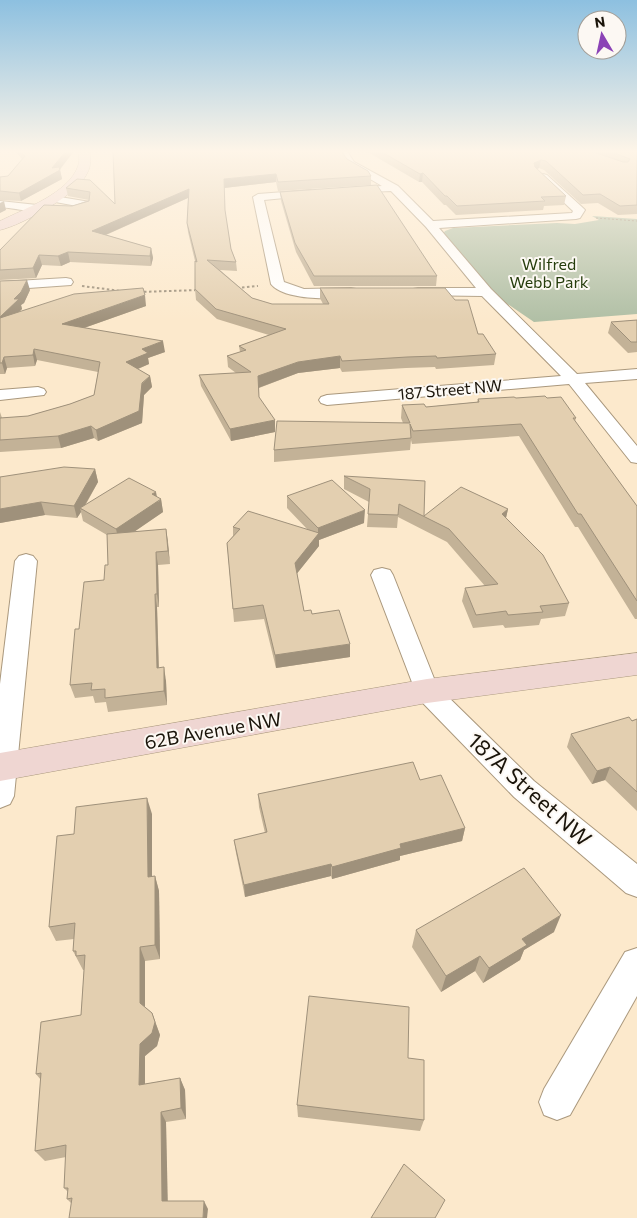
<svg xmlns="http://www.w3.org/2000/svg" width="637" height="1218" viewBox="0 0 637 1218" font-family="Commissioner,sans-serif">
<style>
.green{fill:#b0bfa5}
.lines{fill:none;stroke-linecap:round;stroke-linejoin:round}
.street-casing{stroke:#aa987d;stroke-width:2}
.secondary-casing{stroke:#aa987d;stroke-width:1}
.path-far1{stroke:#9b8e79;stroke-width:1;stroke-dasharray:2 2;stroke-linecap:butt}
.path{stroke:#9b8e79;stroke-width:2;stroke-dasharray:2.5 2.5;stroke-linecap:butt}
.street{fill:#fff;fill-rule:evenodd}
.secondary{fill:#efd6d2;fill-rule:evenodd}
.wall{fill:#c3b297}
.shaded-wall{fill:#9f917b}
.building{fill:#e3cfb0;stroke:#9f917b}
.labels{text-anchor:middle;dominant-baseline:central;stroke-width:4;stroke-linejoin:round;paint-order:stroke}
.far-park-label{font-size:16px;fill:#263d0d;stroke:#fcf8f3}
.far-street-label{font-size:16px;fill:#1a140a;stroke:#fcf8f3}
.street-label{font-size:19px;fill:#1a140a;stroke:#fcf8f3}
.near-street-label{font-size:22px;fill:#1a140a;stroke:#fcf8f3}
</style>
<rect width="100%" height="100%" fill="#fce9cc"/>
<path class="green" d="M 592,216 L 637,219 L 637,314 L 534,322 L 506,303 L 477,275 L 443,234 L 445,231 L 453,228 L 557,223 L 575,224 L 599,220 Z"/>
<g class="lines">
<defs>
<g id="street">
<path d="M 337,151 L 347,151 L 354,162 L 398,186 L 433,221 L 572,213 L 573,211 L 539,179 L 538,177 L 543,174 L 547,175 L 583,208 L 585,210 L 580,218 L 576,219 L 439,228 L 491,289 L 577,374 L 637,369 L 637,379 L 585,383 L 637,446 L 637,463 L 631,462 L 569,384 L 327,405 L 321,403 L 319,400 L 321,397 L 327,395 L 561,376 L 482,296 L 413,295 L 411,292 L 413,289 L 418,288 L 476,288 L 426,227 L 391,191 L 344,193 L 343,191 L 344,189 L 348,188 L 382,186 L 348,166 Z"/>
<path d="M 311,190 L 316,193 L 315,195 L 264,200 L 284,282 L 304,289 L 351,288 L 356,289 L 358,292 L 356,295 C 336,300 285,301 271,284 L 253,197 L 258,194 Z"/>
<path d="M 54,196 L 90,202 L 90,208 C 78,220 19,209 0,207 L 0,201 L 65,208 L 77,206 L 50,201 L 49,199 Z"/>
<path d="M 66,278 L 71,279 L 73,282 L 71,285 L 0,290 L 0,282 Z"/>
<path d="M 38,387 L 44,389 L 46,392 L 44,395 L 0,400 L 0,390 Z"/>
<path d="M 26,554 L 33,556 L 37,561 L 14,796 L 10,804 L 0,808 L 0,684 L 15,561 L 19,556 Z"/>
<path d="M 382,568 L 390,570 L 393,575 L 437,686 L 534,781 L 637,864 L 637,897 L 626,893 L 514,797 L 418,698 L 371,575 L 374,570 Z"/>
<path d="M 637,948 L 637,996 L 570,1115 L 557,1120 L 544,1115 L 539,1102 L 544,1089 L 625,952 Z"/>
</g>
<g id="secondary">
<path d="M 78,151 L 90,151 C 91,161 91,168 85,177 C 74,196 22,225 0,230 L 0,221 C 24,209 69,193 78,166 C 80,162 79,156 78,151 Z"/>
<path d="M 637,653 L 637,675 L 427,703 L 0,781 L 0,753 L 427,679 Z"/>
</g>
</defs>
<use href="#street" class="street-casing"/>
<use href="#secondary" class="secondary-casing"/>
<path class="path-far1" d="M 596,218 L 637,221"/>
<g class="path">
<path d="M 82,286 L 121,291"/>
<path d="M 237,288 L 258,286"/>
<path d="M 139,292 L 198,290"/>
</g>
<use href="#street" class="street"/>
<use href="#secondary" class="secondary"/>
</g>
<g class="wall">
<path d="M 15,151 L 74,151 L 60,169 L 62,179 L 21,201 L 0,200 L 0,177 L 8,176 L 22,159 Z"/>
<path d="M 366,151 L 591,151 L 596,153 L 595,151 L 637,151 L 637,214 L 618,215 L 598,203 L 581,204 L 544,170 L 539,168 L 537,169 L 566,196 L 564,205 L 544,206 L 543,210 L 456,215 L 446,205 L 444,205 L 422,182 L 419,182 Z"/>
<path d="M 347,159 L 371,176 L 371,185 L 278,191 L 276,182 L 224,188 L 225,213 L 231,249 L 236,262 L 237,271 L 220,270 L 252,298 L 272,304 L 323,304 L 320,298 L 320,288 L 478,334 L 496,354 L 494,365 L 436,369 L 435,367 L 406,368 L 342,372 L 340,368 L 298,373 L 259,388 L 259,397 L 275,432 L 231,441 L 201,386 L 199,375 L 236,373 L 228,367 L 227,356 L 240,352 L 239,346 L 269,335 L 217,319 L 196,300 L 195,289 L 195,261 L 188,232 L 187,223 L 188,198 L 106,235 L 151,248 L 153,258 L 151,266 L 70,262 L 61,266 L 42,265 L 36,278 L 0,280 L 0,250 L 72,206 L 89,200 L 68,196 L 66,188 L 77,179 L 115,204 Z"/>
<path d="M 280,192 L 437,276 L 436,286 L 314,286 L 296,252 L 281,201 Z"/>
<path d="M 0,281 L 30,290 L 24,303 L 21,305 L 22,309 L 19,312 L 146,306 L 84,328 L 165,352 L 148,358 L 149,364 L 138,369 L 150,376 L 152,387 L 144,395 L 142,423 L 98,441 L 94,438 L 61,448 L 0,452 L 0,412 L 2,418 L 28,416 L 70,404 L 94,395 L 98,372 L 37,360 L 35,366 L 7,368 L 5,374 L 0,374 Z"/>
<path d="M 637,320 L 637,352 L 628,353 L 608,333 L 611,322 Z"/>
<path d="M 516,398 L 547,398 L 576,418 L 575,421 L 637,506 L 637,619 L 635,619 L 578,527 L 575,527 L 519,436 L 412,444 L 411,440 L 410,450 L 274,462 L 274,450 L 403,423 L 401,418 L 402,405 L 426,407 L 477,402 L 478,399 Z"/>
<path d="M 95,469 L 98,482 L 85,506 L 157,497 L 161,499 L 163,512 L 134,532 L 166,529 L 170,564 L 158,565 L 159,607 L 157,607 L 159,668 L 166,681 L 167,705 L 108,712 L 106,702 L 95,703 L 93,696 L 75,698 L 70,685 L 79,629 L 104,580 L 108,565 L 107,535 L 83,521 L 81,512 L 77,518 L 45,515 L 0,523 L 0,477 Z"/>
<path d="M 344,476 L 424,516 L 508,509 L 506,518 L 569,603 L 565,616 L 541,619 L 539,625 L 505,628 L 503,625 L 473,628 L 462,601 L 465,588 L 485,586 L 447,542 L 398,517 L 397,528 L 367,527 L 369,502 L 344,489 Z"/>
<path d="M 287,496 L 364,523 L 319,540 L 319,546 L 297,573 L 304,611 L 312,614 L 350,657 L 276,668 L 264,619 L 234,622 L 227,543 L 233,536 L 233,527 L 307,529 L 287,508 Z"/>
<path d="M 637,719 L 637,811 L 605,780 L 592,784 L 567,747 L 571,734 Z"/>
<path d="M 420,780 L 465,828 L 462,841 L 400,856 L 400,860 L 332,879 L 331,876 L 245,897 L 236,853 L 234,840 L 265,833 L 259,807 L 258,794 Z"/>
<path d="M 152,814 L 152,876 L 155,876 L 159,891 L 160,959 L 145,961 L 145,1007 L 152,1013 L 160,1035 L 157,1046 L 145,1056 L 145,1084 L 180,1078 L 185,1090 L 186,1119 L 166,1122 L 167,1201 L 208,1209 L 71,1203 L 67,1199 L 68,1192 L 64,1188 L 66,1157 L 45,1161 L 35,1151 L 41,1080 L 36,1074 L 81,1015 L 84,970 L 83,970 L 73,951 L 74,939 L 56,941 L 49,927 L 74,834 Z"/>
<path d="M 416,930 L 554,932 L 524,950 L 520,960 L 483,983 L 475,971 L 441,992 L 412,947 Z"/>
<path d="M 408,1058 L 424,1120 L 420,1131 L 298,1117 L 297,1105 Z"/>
</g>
<g class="shaded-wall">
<path d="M 66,151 L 74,151 L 58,172 L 60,170 L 62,179 L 21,201 L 19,193 L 52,168 Z"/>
<path d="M 541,160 L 539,168 L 533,171 L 534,163 Z"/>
<path d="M 423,173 L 422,182 L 419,182 L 420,174 Z"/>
<path d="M 276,174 L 276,182 L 224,188 L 225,219 L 224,179 Z"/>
<path d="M 189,189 L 190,197 L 94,240 L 92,231 Z"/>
<path d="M 4,201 L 6,210 L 0,213 L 0,203 Z"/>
<path d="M 151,248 L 153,258 L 151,266 L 150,256 Z"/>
<path d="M 68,252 L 70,262 L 61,266 L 58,256 Z"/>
<path d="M 39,255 L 42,265 L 36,278 L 33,268 Z"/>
<path d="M 27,280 L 30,290 L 24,303 L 21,305 L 22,309 L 1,330 L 0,325 L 0,317 L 14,299 Z"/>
<path d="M 145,295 L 146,306 L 64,335 L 62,324 Z"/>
<path d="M 163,341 L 165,352 L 148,358 L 149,364 L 128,373 L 126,362 L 142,349 Z"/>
<path d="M 34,349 L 37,360 L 35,366 L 33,355 Z"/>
<path d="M 340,356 L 340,368 L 298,373 L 258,388 L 258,376 L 298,362 Z"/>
<path d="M 4,357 L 7,368 L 5,374 L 2,363 Z"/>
<path d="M 150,376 L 152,387 L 144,395 L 142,423 L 98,441 L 96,430 Z"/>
<path d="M 275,420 L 275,432 L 231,441 L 230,429 Z"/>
<path d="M 91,426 L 94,438 L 61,448 L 58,436 Z"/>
<path d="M 95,469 L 98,482 L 82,510 L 80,508 L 81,512 L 77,518 L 74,506 Z"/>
<path d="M 156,492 L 158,502 L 161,499 L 163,512 L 119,542 L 116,529 L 152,494 Z"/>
<path d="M 41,502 L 45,515 L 0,523 L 0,509 Z"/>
<path d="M 508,509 L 505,522 L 502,514 Z"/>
<path d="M 365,510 L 364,523 L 319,540 L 319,546 L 295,576 L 295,563 L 318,533 L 318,528 Z"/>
<path d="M 166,529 L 168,542 L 170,564 L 168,551 Z"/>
<path d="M 156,552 L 158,565 L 159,607 L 157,594 Z"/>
<path d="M 155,594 L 157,607 L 159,681 L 157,668 Z"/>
<path d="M 350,644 L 350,657 L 276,668 L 275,655 Z"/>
<path d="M 164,667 L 166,681 L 167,705 L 164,691 Z"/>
<path d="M 610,767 L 605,780 L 592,784 L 597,771 Z"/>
<path d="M 147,798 L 152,814 L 152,892 L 148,877 Z"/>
<path d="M 465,828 L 462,841 L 400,856 L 400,860 L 332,879 L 332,867 L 400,844 Z"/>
<path d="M 331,864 L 331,876 L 245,897 L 244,885 Z"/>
<path d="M 155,876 L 159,891 L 160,959 L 155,945 Z"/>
<path d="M 561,915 L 554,932 L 524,950 L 520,960 L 483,983 L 489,968 L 522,939 Z"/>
<path d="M 140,947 L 145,961 L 145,1016 L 140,1003 Z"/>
<path d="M 480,956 L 475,971 L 441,992 L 446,976 Z"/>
<path d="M 152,1013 L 160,1035 L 157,1046 L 145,1056 L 145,1097 L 139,1085 L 140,1044 Z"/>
<path d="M 180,1078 L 185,1090 L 186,1119 L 181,1108 Z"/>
<path d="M 161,1112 L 166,1122 L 168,1210 L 162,1201 Z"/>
<path d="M 204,1201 L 208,1209 L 207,1218 L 203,1218 Z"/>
</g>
<g class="building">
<path d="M 20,151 L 66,151 L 52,168 L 59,167 L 60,170 L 19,193 L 0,191 L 0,177 L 8,176 L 25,156 Z"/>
<path d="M 113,151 L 341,151 L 347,159 L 368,171 L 371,176 L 278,182 L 276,174 L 224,179 L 225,210 L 231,249 L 236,262 L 207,260 L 252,298 L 272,304 L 329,304 L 320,288 L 445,288 L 455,300 L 468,300 L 478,334 L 483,334 L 496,354 L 437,358 L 436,356 L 407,357 L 342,361 L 340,356 L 298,362 L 258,376 L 259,397 L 275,420 L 230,429 L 199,375 L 251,372 L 227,356 L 246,350 L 239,346 L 286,329 L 216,309 L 195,289 L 195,261 L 197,262 L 187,223 L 189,189 L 92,231 L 151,248 L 150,256 L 68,252 L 58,256 L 39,255 L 33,268 L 0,270 L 0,250 L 44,205 L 72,206 L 89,201 L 90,192 L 66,188 L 77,179 L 90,180 L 115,204 Z"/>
<path d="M 380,151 L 591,151 L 623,162 L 628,162 L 630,159 L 609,151 L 637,151 L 637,205 L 620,206 L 600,194 L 583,195 L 546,161 L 541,160 L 534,163 L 535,167 L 566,196 L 541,197 L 545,201 L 457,206 L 447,196 L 445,196 L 423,173 L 420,174 Z"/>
<path d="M 377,185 L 437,276 L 314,276 L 295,243 L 280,192 Z"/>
<path d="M 27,280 L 21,292 L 14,299 L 19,299 L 0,317 L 0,281 Z"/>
<path d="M 143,288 L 145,295 L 62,324 L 163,341 L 142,349 L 148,353 L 126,362 L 150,376 L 142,383 L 139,411 L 96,430 L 91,426 L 58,436 L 0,440 L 0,418 L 28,416 L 70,404 L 94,395 L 100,362 L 34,349 L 33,355 L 4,357 L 2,363 L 0,363 L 0,318 L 74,294 Z"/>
<path d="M 637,320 L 637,342 L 631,342 L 611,322 Z"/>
<path d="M 545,396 L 547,398 L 561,397 L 576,418 L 573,418 L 637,506 L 637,601 L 581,514 L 578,514 L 521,424 L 413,431 L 410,424 L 411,438 L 274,450 L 277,421 L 410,423 L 402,405 L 424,404 L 426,407 L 479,402 L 478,399 L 514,397 L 516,398 Z"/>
<path d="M 64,467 L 95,469 L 74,506 L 41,502 L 0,509 L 0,477 Z"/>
<path d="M 344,476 L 425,481 L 424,516 L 461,487 L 508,509 L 502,514 L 543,555 L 569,603 L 540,606 L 543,612 L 508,615 L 506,611 L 476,615 L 465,588 L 498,584 L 449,529 L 399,504 L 398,515 L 368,514 L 370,489 Z"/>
<path d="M 129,478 L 156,492 L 152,494 L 161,499 L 116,529 L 80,508 Z"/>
<path d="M 332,480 L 365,510 L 318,528 L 287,496 Z"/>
<path d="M 248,511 L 319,533 L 295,563 L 304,611 L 311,610 L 312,614 L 339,610 L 350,644 L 275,655 L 263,605 L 233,609 L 227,543 L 240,529 L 233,527 Z"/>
<path d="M 166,529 L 168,551 L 156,552 L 157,594 L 155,594 L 157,668 L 164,667 L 164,691 L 105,698 L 105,689 L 91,690 L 92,683 L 70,685 L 75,629 L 79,629 L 84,582 L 104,580 L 105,565 L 108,565 L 107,534 Z"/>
<path d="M 629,717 L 632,721 L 637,719 L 637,792 L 610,767 L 597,771 L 571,734 Z"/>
<path d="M 413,762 L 420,780 L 441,775 L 465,828 L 400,844 L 401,848 L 332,867 L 331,864 L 244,885 L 234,840 L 267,832 L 258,794 Z"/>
<path d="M 147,798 L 148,877 L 155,876 L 155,945 L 140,947 L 140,1003 L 152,1013 L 155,1022 L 152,1033 L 140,1044 L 139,1085 L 180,1078 L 181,1108 L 161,1112 L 162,1201 L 204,1201 L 203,1218 L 69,1218 L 72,1198 L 67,1199 L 68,1188 L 64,1188 L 66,1145 L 35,1151 L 41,1073 L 36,1074 L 41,1022 L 81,1015 L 85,955 L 76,956 L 76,951 L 73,951 L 75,923 L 49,927 L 57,836 L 74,834 L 76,807 Z"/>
<path d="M 524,868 L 561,915 L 522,939 L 527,945 L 489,968 L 480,956 L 446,976 L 416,930 Z"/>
<path d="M 309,996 L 409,1007 L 408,1058 L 424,1060 L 424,1120 L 297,1105 Z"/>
<path d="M 404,1164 L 445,1200 L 435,1218 L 371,1218 Z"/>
</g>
<linearGradient id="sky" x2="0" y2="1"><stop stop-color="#8dc0e0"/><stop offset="0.47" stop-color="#fef5e8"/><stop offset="1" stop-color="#fef5e8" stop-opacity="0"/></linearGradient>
<rect width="637" height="322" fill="url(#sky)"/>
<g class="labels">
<g class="far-park-label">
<text x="549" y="263">Wilfred<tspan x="549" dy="18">Webb Park</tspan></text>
</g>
<g class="far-street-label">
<text transform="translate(450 389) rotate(-5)">187 Street NW</text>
</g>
<g class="street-label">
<text transform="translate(213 730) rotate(-10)">62B Avenue NW</text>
</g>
<g class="near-street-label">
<text transform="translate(530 789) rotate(42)">187A Street NW</text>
</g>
</g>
<g transform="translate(602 35) rotate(351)"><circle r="24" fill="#fcf8f3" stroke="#a29d96"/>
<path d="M0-4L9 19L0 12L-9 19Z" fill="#8b43b6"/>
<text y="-8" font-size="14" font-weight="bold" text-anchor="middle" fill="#1a140a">N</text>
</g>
</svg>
